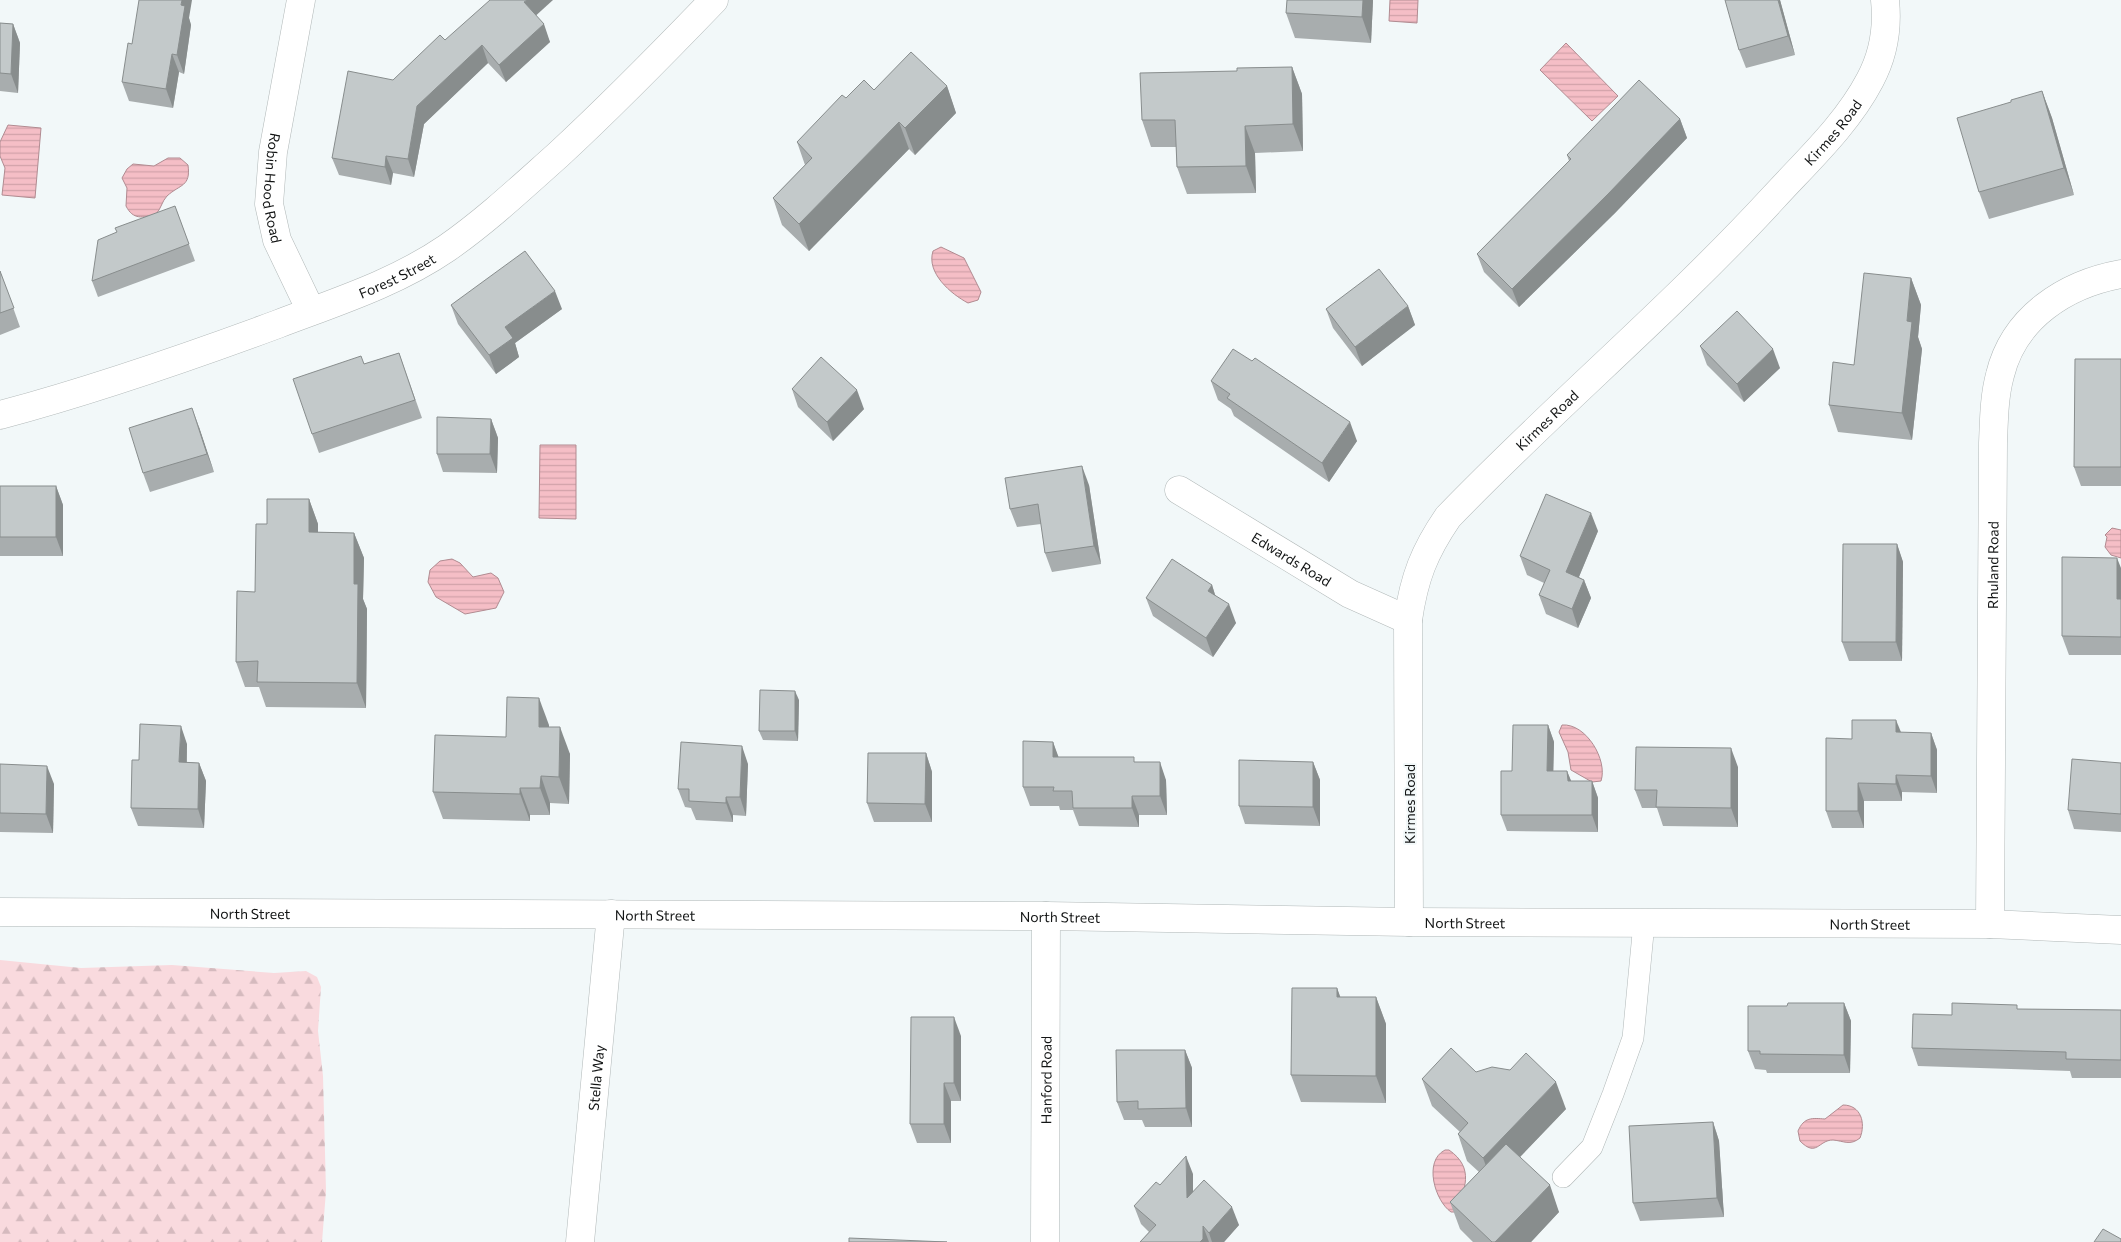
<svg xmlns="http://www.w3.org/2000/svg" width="2121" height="1242" viewBox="0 0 2121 1242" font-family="Commissioner,sans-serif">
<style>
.forest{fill:url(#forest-firs)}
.water{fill:url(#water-rules);stroke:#b18b91}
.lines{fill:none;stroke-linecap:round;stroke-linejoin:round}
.service-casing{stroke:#b1b8b8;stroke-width:22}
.minor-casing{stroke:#b1b8b8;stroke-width:29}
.tertiary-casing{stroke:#b1b8b8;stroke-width:29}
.service{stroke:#fff;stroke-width:21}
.minor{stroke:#fff;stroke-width:28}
.tertiary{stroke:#fff;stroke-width:28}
.wall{fill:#a8adae}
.shaded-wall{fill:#888d8d}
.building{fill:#c3c9ca;stroke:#888d8d}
.labels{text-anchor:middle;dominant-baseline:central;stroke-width:4;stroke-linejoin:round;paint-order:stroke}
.street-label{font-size:14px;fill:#131515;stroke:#f2f8f9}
</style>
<defs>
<pattern id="forest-firs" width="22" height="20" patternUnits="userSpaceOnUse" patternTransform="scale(1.25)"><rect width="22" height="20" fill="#f9dade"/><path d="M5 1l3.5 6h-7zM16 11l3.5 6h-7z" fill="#d5babe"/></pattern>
<pattern id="water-rules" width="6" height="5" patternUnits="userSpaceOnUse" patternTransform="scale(1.25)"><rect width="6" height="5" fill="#f5bec6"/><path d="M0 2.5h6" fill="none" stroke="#d1a2a9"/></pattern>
</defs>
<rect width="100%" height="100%" fill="#f2f8f9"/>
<path class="forest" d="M 0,960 L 81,968 L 172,965 L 274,973 L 306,971 L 317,977 L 321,987 L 318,1031 L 323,1076 L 326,1191 L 322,1242 L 0,1242 Z"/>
<g class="water">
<path d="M 1390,0 L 1418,0 L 1417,23 L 1389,21 Z"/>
<path d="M 1566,43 L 1618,96 L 1592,121 L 1540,70 Z"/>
<path d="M 8,125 L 41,128 L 35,198 L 2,195 L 5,168 L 0,156 L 0,142 Z"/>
<path d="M 168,158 L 180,158 L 188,165 C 191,187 180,184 167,196 C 162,201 161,209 156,214 C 143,218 133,220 126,206 L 127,188 L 122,178 L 127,169 L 133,164 L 154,166 Z"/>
<path d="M 941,247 L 964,258 L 981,292 L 978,300 L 968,303 C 951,294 926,273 933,251 Z"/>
<path d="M 540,445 L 576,445 L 576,519 L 539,518 Z"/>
<path d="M 2112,528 L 2121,530 L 2121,558 L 2111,555 L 2105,547 L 2107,537 L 2105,535 Z"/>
<path d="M 452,559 L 460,563 L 473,577 L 491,573 L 498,578 L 504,592 L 496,608 L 465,614 L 436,597 L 428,582 L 430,570 L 440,561 Z"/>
<path d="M 1562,725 C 1586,723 1608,760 1601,781 L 1592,782 L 1571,770 L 1568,752 L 1559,732 Z"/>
<path d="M 1843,1105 C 1861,1105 1866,1123 1860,1138 C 1850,1146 1844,1141 1833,1140 C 1818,1140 1817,1158 1800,1141 L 1798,1131 C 1804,1117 1812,1118 1825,1119 Z"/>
<path d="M 1445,1150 L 1449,1150 C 1475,1168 1465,1190 1455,1212 L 1451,1212 C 1435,1201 1423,1161 1445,1150 Z"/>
</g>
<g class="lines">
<defs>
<path id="service" d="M 1563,1177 L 1592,1147 L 1613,1094 L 1633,1038 L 1644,923"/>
<g id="minor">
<path id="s1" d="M 301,0 L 273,152 L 269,204 L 277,240 L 311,311"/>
<path id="s2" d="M 0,415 C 94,390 186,358 278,324 C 336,302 396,283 447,248 C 487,220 522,187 558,155 C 612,105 663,53 714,0"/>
<path id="s3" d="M 1179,490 L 1350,594 L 1408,620"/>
<path id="s4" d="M 1409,922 L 1408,620 C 1414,578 1424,552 1448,517 C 1554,407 1671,309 1774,197 C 1808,160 1847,124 1870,80 C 1884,54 1888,29 1885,0"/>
<path id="s5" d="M 1990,924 L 1993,443 C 1994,420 1994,397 2000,375 C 2014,317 2066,284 2121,274"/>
<path id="s6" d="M 580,1242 L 611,914"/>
<path id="s7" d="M 1045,1242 L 1046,916"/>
</g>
<g id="tertiary">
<path id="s8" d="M 0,912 L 1046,916 L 1409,922 L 1990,924 L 2121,930"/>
</g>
</defs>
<use href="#service" class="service-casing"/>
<use href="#minor" class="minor-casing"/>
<use href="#tertiary" class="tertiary-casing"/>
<use href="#service" class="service"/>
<use href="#minor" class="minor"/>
<use href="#tertiary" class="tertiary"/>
</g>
<g class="wall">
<path d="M 1287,0 L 1373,0 L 1371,43 L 1295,38 L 1286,13 Z"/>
<path d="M 1780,0 L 1795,55 L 1746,68 L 1739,50 Z"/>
<path d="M 536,15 L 550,42 L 506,82 L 488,63 L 424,124 L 414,177 L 393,173 L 391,185 L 339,175 L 332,158 L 393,80 L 445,40 Z"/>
<path d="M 189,18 L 191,25 L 184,74 L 179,72 L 173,108 L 129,101 L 122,82 Z"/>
<path d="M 0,23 L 13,24 L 20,43 L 18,93 L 0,91 Z"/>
<path d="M 1292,67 L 1302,94 L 1303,151 L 1255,153 L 1256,193 L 1187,194 L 1177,167 L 1176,147 L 1151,147 L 1142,120 L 1237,71 Z"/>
<path d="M 947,86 L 956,113 L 915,155 L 909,149 L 809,251 L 782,225 L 773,198 L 805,165 L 797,142 L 846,98 L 874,90 Z"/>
<path d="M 2042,91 L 2052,118 L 2074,195 L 1989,219 L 1979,192 L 2011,102 Z"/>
<path d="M 1680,119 L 1687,138 L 1615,213 L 1519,307 L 1484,272 L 1477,254 L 1569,161 L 1567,155 Z"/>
<path d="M 175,206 L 195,261 L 98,297 L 92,281 Z"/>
<path d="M 0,271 L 20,327 L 0,335 Z"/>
<path d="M 1911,278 L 1921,305 L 1918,337 L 1922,349 L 1912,440 L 1838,432 L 1829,405 Z"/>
<path d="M 451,305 L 562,309 L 515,343 L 519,357 L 496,374 L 458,324 Z"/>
<path d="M 1408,306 L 1415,325 L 1362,366 L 1333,328 L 1326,309 Z"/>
<path d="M 1700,346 L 1780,368 L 1744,402 L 1707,365 Z"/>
<path d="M 399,353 L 422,418 L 319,453 L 312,434 L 364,364 Z"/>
<path d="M 2121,359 L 2121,486 L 2081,486 L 2074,467 Z"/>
<path d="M 1211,381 L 1357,441 L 1329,482 L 1234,416 L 1231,409 L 1218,400 Z"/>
<path d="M 792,389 L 864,409 L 833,441 L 798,407 Z"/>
<path d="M 491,419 L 498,438 L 497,473 L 443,472 L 437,454 Z"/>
<path d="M 199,427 L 214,472 L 150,492 L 143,473 Z"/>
<path d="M 1089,485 L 1101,564 L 1052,572 L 1045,553 L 1041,524 L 1017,527 L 1010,509 Z"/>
<path d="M 0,486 L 56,486 L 63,505 L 63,556 L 0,556 L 0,565 Z"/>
<path d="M 309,499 L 318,524 L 318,532 L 354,533 L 364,558 L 363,599 L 367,609 L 366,708 L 266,707 L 259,687 L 245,687 L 236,662 L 255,592 L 267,524 Z"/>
<path d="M 1598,531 L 1579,577 L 1584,580 L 1591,598 L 1578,628 L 1546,614 L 1539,595 L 1544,583 L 1527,575 L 1520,556 Z"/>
<path d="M 1897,544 L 1903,562 L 1902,661 L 1849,661 L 1842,642 Z"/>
<path d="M 2121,568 L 2121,655 L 2069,655 L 2062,636 Z"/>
<path d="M 1212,585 L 1215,595 L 1236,623 L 1213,657 L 1153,616 L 1146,598 Z"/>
<path d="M 799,700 L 798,741 L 763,740 L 759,731 Z"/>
<path d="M 549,725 L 549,727 L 570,754 L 569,804 L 550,803 L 550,815 L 530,815 L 530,821 L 443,819 L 433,792 L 506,737 Z"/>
<path d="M 1548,725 L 1554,742 L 1553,771 L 1567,771 L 1571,781 L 1592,781 L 1598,798 L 1598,832 L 1507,831 L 1501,815 L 1512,771 Z"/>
<path d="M 1901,733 L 1931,733 L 1937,750 L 1937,793 L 1902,792 L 1902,801 L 1864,801 L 1864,828 L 1832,828 L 1826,811 L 1852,739 Z"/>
<path d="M 1053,742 L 1058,757 L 1136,762 L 1166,780 L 1167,815 L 1139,815 L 1139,827 L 1079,826 L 1073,810 L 1060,810 L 1059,806 L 1030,806 L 1023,787 Z"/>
<path d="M 187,744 L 187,762 L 199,763 L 206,781 L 204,828 L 138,826 L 131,808 L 139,760 Z"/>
<path d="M 926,753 L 932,772 L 932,822 L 874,822 L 867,803 Z"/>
<path d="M 1313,762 L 1320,780 L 1320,826 L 1245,824 L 1239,806 Z"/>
<path d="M 2121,763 L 2121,832 L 2074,829 L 2068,810 Z"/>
<path d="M 0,764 L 54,784 L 53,833 L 0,832 Z"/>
<path d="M 748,764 L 746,816 L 733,815 L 733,822 L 696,820 L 691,808 L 685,807 L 678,789 Z"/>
<path d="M 1738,767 L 1738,827 L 1663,826 L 1657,808 L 1642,808 L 1635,790 Z"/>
<path d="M 1337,988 L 1340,997 L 1376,997 L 1386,1024 L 1386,1103 L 1301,1102 L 1291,1075 Z"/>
<path d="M 1844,1003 L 1851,1021 L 1850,1073 L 1767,1073 L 1766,1070 L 1755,1069 L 1748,1051 L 1787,1006 Z"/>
<path d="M 2018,1009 L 2121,1010 L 2121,1078 L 2072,1078 L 2070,1071 L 1918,1066 L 1912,1048 L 1952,1015 Z"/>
<path d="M 961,1036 L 961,1101 L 951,1101 L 951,1143 L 917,1143 L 910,1124 Z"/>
<path d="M 1185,1050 L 1192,1068 L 1192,1127 L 1145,1127 L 1142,1120 L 1124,1120 L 1117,1102 Z"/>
<path d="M 1476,1072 L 1566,1109 L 1520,1157 L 1559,1212 L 1531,1242 L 1473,1242 L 1460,1229 L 1450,1202 L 1479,1172 L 1467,1161 L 1458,1134 L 1460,1132 L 1432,1106 L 1422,1079 Z"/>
<path d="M 1713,1122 L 1719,1141 L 1724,1217 L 1640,1221 L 1633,1203 Z"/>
<path d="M 1193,1174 L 1193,1191 L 1239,1225 L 1224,1242 L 1140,1242 L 1149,1232 L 1141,1224 L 1134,1206 L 1160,1185 Z"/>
</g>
<g class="shaded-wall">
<path d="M 182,0 L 192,0 L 189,18 L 191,25 L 184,74 L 177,55 L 181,5 Z"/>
<path d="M 527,0 L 553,0 L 531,20 L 524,2 Z"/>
<path d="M 1363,0 L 1373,0 L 1371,43 L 1362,17 Z"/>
<path d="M 1778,0 L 1780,0 L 1795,55 L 1788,36 Z"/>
<path d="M 13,24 L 20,43 L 18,93 L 11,74 Z"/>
<path d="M 544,24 L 550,42 L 506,82 L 499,65 Z"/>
<path d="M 482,45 L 488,63 L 424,124 L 414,177 L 408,159 L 417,106 Z"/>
<path d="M 172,54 L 179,72 L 173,108 L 166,89 Z"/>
<path d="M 1292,67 L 1302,94 L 1303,151 L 1293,124 Z"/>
<path d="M 947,86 L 956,113 L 915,155 L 905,128 Z"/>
<path d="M 2042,91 L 2052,118 L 2074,195 L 2064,168 Z"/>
<path d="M 1680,119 L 1687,138 L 1615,213 L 1519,307 L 1512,289 Z"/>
<path d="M 899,122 L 909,149 L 809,251 L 799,224 Z"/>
<path d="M 1245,126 L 1255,153 L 1256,193 L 1246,166 Z"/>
<path d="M 386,156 L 393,173 L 391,185 L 385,167 Z"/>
<path d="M 1911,278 L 1921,305 L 1918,337 L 1922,349 L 1912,440 L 1902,413 L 1907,321 Z"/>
<path d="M 555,291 L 562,309 L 515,343 L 519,357 L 496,374 L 489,355 L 505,327 Z"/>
<path d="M 1408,306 L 1415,325 L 1362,366 L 1355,347 Z"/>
<path d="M 1773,349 L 1780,368 L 1744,402 L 1737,384 Z"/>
<path d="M 857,390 L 864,409 L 833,441 L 827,422 Z"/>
<path d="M 192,408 L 199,427 L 214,472 L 207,454 Z"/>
<path d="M 491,419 L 498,438 L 497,473 L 490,454 Z"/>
<path d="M 1350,422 L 1357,441 L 1329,482 L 1322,463 Z"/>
<path d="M 1082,466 L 1089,485 L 1101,564 L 1094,546 Z"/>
<path d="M 56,486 L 63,505 L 63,556 L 56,537 Z"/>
<path d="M 309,499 L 318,524 L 318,558 L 309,532 Z"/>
<path d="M 1591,513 L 1598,531 L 1573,591 L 1566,572 Z"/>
<path d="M 354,533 L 364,558 L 363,599 L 367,609 L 366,708 L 357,683 L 354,584 Z"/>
<path d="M 1897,544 L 1903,562 L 1902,661 L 1896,642 Z"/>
<path d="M 2117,558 L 2121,568 L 2121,610 L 2117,599 Z"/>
<path d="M 1584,580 L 1591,598 L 1578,628 L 1572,609 Z"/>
<path d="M 1212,585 L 1218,604 L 1208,591 Z"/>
<path d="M 1229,604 L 1236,623 L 1213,657 L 1206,638 Z"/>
<path d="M 795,691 L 799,700 L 798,741 L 795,731 Z"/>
<path d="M 539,698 L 549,725 L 548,754 L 539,727 Z"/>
<path d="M 1896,720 L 1903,737 L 1896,732 Z"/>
<path d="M 1548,725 L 1554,742 L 1553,788 L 1547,771 Z"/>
<path d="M 181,726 L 187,744 L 186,781 L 179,762 Z"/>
<path d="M 560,727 L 570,754 L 569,804 L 559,777 Z"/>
<path d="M 1931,733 L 1937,750 L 1937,793 L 1931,776 Z"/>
<path d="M 1053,742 L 1060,761 L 1053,757 Z"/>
<path d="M 742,746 L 748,764 L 746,816 L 740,797 Z"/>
<path d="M 1731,748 L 1738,767 L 1738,827 L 1731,808 Z"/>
<path d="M 926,753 L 932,772 L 932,822 L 925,804 Z"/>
<path d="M 1160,762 L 1166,780 L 1167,815 L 1160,796 Z"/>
<path d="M 1313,762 L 1320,780 L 1320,826 L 1313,807 Z"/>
<path d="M 199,763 L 206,781 L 204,828 L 198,809 Z"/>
<path d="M 47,766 L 54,784 L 53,833 L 46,814 Z"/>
<path d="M 1567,771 L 1574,788 L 1568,781 Z"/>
<path d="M 1896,775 L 1902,792 L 1902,801 L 1896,784 Z"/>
<path d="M 541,776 L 550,803 L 550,815 L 540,788 Z"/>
<path d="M 1592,781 L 1598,798 L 1598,832 L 1592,815 Z"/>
<path d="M 1858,783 L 1864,801 L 1864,828 L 1858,811 Z"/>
<path d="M 520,788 L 530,815 L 530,821 L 520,794 Z"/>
<path d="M 1132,796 L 1139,815 L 1139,827 L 1132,808 Z"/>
<path d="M 726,797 L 733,815 L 733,822 L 726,803 Z"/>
<path d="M 1337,988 L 1347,1015 L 1337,997 Z"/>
<path d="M 1376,997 L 1386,1024 L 1386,1103 L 1376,1076 Z"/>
<path d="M 1844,1003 L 1851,1021 L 1850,1073 L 1844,1055 Z"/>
<path d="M 954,1017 L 961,1036 L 961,1101 L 954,1083 Z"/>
<path d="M 1185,1050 L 1192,1068 L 1192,1127 L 1186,1108 Z"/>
<path d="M 1556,1082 L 1566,1109 L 1493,1185 L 1483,1158 Z"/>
<path d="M 944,1083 L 951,1101 L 951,1143 L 944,1124 Z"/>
<path d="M 1713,1122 L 1719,1141 L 1724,1217 L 1717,1198 Z"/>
<path d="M 1186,1156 L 1193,1174 L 1193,1217 L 1187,1198 Z"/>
<path d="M 1550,1185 L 1559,1212 L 1531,1242 L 1495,1242 Z"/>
<path d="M 1232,1207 L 1239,1225 L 1224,1242 L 1212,1242 L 1209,1233 Z"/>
<path d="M 1203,1226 L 1209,1242 L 1200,1242 Z"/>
</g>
<g class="building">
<path d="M 139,0 L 182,0 L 181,5 L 185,6 L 177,55 L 172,54 L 166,89 L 122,82 L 128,43 L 132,44 Z"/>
<path d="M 490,0 L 527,0 L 524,2 L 544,24 L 499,65 L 482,45 L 417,106 L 408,159 L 386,156 L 385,167 L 332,158 L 348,71 L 393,80 L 440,35 L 445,40 Z"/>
<path d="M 1287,0 L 1363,0 L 1362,17 L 1286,13 Z"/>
<path d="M 1725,0 L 1778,0 L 1788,36 L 1739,50 Z"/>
<path d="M 0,23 L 13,24 L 11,74 L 0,73 Z"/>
<path d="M 911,52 L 947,86 L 905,128 L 899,122 L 799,224 L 773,198 L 812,158 L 797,142 L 842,95 L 846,98 L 864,80 L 874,90 Z"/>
<path d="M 1292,67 L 1293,124 L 1245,126 L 1246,166 L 1177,167 L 1175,120 L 1142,120 L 1140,73 L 1237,71 L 1237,68 Z"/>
<path d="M 1639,80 L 1680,119 L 1608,194 L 1512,289 L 1477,254 L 1571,159 L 1567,155 Z"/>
<path d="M 2042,91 L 2064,168 L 1979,192 L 1957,118 L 2011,102 L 2011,100 Z"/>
<path d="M 175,206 L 189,244 L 92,281 L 98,240 L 117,232 L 115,228 Z"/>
<path d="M 525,251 L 555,291 L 505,327 L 513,338 L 489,355 L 451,305 Z"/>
<path d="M 1379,269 L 1408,306 L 1355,347 L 1326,309 Z"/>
<path d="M 0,271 L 14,308 L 0,313 Z"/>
<path d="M 1864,273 L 1911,278 L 1907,321 L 1912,322 L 1902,413 L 1829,405 L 1833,362 L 1854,365 Z"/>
<path d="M 1737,311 L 1773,349 L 1737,384 L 1700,346 Z"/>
<path d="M 1233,349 L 1252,361 L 1255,358 L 1350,422 L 1322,463 L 1227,398 L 1230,394 L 1211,381 Z"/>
<path d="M 399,353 L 415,400 L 312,434 L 293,379 L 361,356 L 364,364 Z"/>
<path d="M 821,357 L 857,390 L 827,422 L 792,389 Z"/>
<path d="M 2075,359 L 2121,359 L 2121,467 L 2074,467 Z"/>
<path d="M 192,408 L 207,454 L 143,473 L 129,428 Z"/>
<path d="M 437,417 L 491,419 L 490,454 L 437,454 Z"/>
<path d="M 1082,466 L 1094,546 L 1045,553 L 1038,504 L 1010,509 L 1005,478 Z"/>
<rect x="0" y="486" width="56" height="51"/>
<path d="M 1546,494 L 1591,513 L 1566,572 L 1584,580 L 1572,609 L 1539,595 L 1550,570 L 1520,556 Z"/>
<path d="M 267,499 L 309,499 L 309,532 L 354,533 L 354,584 L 358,584 L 357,683 L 257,682 L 258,661 L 236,662 L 237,591 L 255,592 L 256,524 L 267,524 Z"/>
<path d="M 1843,544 L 1897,544 L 1896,642 L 1842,642 Z"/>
<path d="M 2062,557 L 2117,558 L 2117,599 L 2121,599 L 2121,637 L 2062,636 Z"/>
<path d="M 1172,559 L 1212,585 L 1208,591 L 1229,604 L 1206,638 L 1146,598 Z"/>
<path d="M 760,690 L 795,691 L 795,731 L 759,731 Z"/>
<path d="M 507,697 L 539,698 L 539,727 L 560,727 L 559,777 L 541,776 L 540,788 L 520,788 L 520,794 L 433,792 L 435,735 L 506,737 Z"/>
<path d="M 1852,720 L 1896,720 L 1896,732 L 1931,733 L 1931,776 L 1896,775 L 1896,784 L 1858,783 L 1858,811 L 1826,811 L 1826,738 L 1852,739 Z"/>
<path d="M 140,724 L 181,726 L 179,762 L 199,763 L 198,809 L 131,808 L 132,760 L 139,760 Z"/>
<path d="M 1513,725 L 1548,725 L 1547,771 L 1567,771 L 1568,781 L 1592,781 L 1592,815 L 1501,815 L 1501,771 L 1512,771 Z"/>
<path d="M 1023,741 L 1053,742 L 1053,757 L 1134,757 L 1134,762 L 1160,762 L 1160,796 L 1132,796 L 1132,808 L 1073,808 L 1072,791 L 1053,791 L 1054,787 L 1023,787 Z"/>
<path d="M 681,742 L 742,746 L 740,797 L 726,797 L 726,803 L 689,801 L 689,789 L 678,789 Z"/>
<path d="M 1636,747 L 1731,748 L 1731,808 L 1656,807 L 1657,790 L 1635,790 Z"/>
<path d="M 868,753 L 926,753 L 925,804 L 867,803 Z"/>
<path d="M 2072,759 L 2121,763 L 2121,814 L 2068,810 Z"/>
<path d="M 1239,760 L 1313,762 L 1313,807 L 1239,806 Z"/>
<path d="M 0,764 L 47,766 L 46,814 L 0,813 Z"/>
<path d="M 1292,988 L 1337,988 L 1337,997 L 1376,997 L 1376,1076 L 1291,1075 Z"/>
<path d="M 1788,1003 L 1844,1003 L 1844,1055 L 1760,1054 L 1760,1051 L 1748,1051 L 1748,1006 L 1787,1006 Z"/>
<path d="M 1952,1003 L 2017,1005 L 2017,1009 L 2121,1010 L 2121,1060 L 2066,1059 L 2066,1052 L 1912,1048 L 1913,1014 L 1952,1015 Z"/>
<path d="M 911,1017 L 954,1017 L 954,1083 L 944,1083 L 944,1124 L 910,1124 Z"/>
<path d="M 1451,1048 L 1476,1072 L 1492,1067 L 1510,1070 L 1526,1053 L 1556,1082 L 1483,1158 L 1458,1134 L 1468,1123 L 1422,1079 Z"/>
<path d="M 1116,1050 L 1185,1050 L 1186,1108 L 1138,1109 L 1138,1101 L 1117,1102 Z"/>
<path d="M 1713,1122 L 1717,1198 L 1633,1203 L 1629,1126 Z"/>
<path d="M 1506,1144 L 1550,1185 L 1495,1242 L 1492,1242 L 1450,1202 Z"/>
<path d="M 1186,1156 L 1187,1198 L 1204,1180 L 1232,1207 L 1209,1233 L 1203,1226 L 1203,1239 L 1200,1242 L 1140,1242 L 1156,1225 L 1134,1206 L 1156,1182 L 1160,1185 Z"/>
<path d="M 2103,1229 L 2121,1239 L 2121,1242 L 2094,1242 Z"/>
<path d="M 849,1238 L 947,1242 L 849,1242 Z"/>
</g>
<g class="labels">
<g class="street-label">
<text stroke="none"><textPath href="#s4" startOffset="958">Kirmes Road</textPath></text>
<text stroke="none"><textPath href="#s1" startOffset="191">Robin Hood Road</textPath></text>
<text stroke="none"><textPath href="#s2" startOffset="421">Forest Street</textPath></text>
<text stroke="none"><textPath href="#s4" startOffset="552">Kirmes Road</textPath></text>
<text stroke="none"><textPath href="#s3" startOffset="132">Edwards Road</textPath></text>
<text stroke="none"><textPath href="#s5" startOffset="359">Rhuland Road</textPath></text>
<text transform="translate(1409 804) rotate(-90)">Kirmes Road</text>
<text stroke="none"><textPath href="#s8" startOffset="250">North Street</textPath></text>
<text stroke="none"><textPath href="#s8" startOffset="655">North Street</textPath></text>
<text stroke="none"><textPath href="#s8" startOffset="1060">North Street</textPath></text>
<text stroke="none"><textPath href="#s8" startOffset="1465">North Street</textPath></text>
<text stroke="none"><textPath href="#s8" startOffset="1870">North Street</textPath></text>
<text stroke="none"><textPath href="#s6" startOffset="165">Stella Way</textPath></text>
<text stroke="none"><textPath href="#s7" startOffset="162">Hanford Road</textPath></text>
</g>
</g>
</svg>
